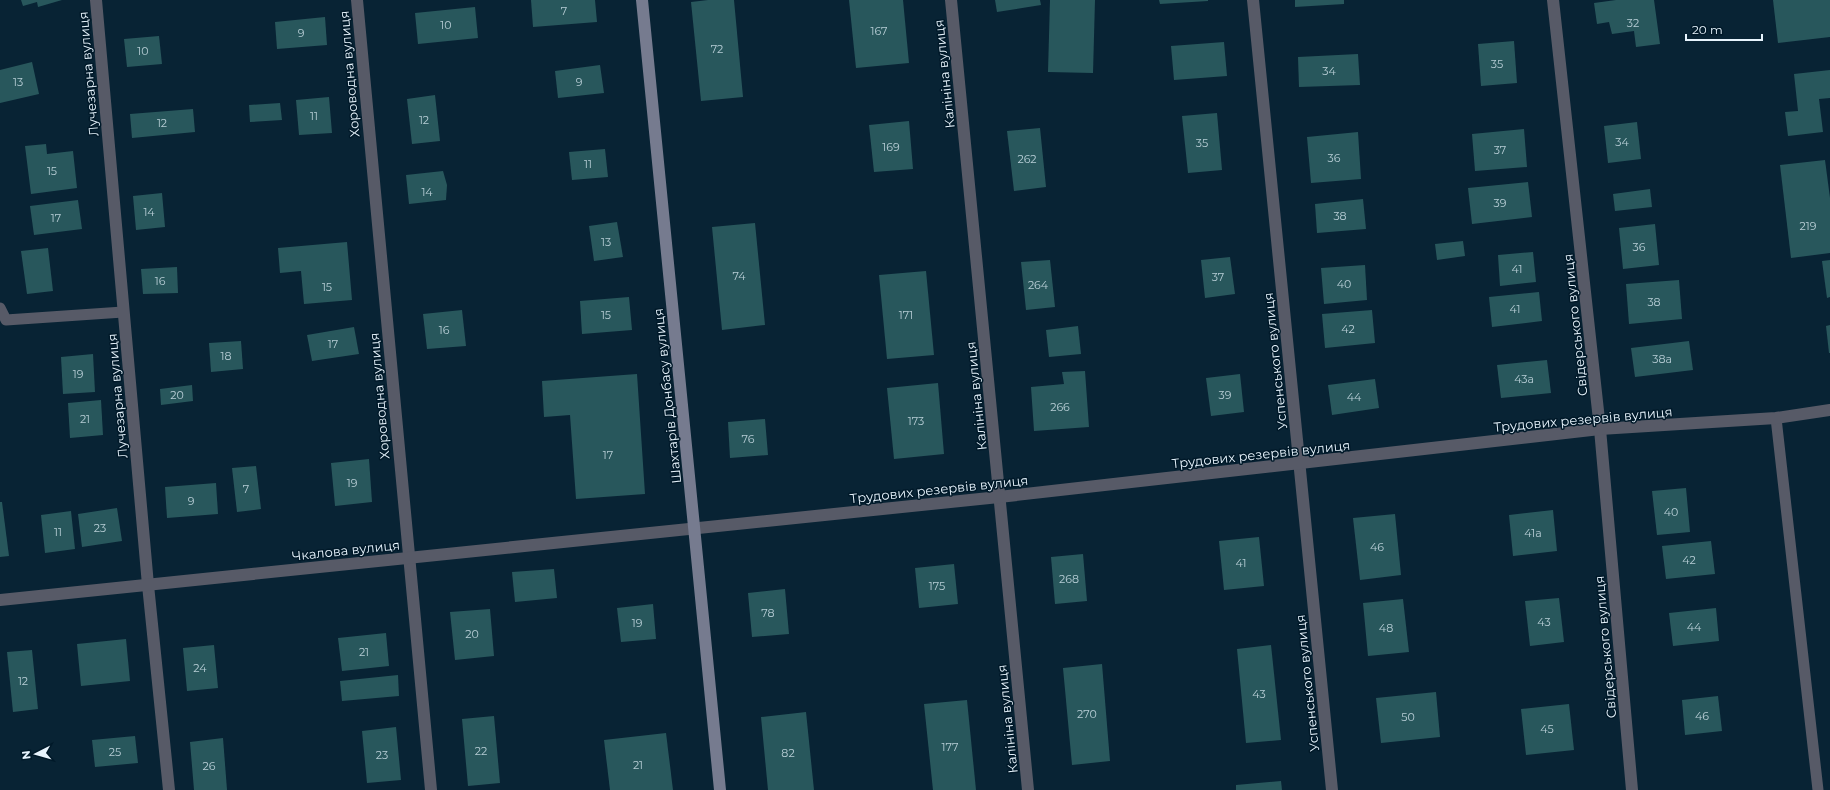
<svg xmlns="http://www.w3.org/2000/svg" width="1830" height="790" viewBox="0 0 1830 790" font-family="Montserrat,sans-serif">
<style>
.building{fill:#28575c}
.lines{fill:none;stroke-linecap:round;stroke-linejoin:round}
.lane{stroke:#575a67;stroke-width:11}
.street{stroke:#575a67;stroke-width:12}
.secondary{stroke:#767b8f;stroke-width:12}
.labels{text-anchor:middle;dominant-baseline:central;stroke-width:3;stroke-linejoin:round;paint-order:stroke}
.number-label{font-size:11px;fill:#b7cdd5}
.street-label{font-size:13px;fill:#e7f4fd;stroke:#001929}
</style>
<rect width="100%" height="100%" fill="#082334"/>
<g class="building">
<path d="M 21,0 L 62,0 L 38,7 L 37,2 L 23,6 Z"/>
<path d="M 531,0 L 595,0 L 597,22 L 533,27 Z"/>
<path d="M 708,0 L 734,0 L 743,97 L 701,101 L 691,2 Z"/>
<path d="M 849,0 L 903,0 L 909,63 L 856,68 Z"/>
<path d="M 995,0 L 1040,0 L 1041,5 L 997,12 Z"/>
<path d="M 1050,0 L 1095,0 L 1093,73 L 1048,72 Z"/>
<path d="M 1159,0 L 1208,0 L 1208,1 L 1160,4 Z"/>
<path d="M 1295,0 L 1344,0 L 1344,4 L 1295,7 Z"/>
<path d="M 1616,0 L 1654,0 L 1660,44 L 1636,47 L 1634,31 L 1612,34 L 1609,22 L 1597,24 L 1594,3 Z"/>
<path d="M 1773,0 L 1830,0 L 1830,37 L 1778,43 Z"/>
<path d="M 475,7 L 478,38 L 418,44 L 415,13 Z"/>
<path d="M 325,17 L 327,45 L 277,49 L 275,22 Z"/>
<path d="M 159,36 L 162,64 L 127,67 L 124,39 Z"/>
<path d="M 1514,41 L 1517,83 L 1481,86 L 1478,44 Z"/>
<path d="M 1224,42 L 1227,76 L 1174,80 L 1171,46 Z"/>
<path d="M 1358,54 L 1360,85 L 1299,87 L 1298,57 Z"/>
<path d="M 32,62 L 39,94 L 0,103 L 0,70 Z"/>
<path d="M 600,65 L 604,93 L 558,98 L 555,71 Z"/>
<path d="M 1830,70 L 1830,98 L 1819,99 L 1823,132 L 1788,136 L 1785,112 L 1798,111 L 1794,74 Z"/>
<path d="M 435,95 L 440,141 L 412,144 L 407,99 Z"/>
<path d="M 329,97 L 332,133 L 299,135 L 296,100 Z"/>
<path d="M 280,103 L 282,120 L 250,122 L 249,105 Z"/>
<path d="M 193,109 L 195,132 L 132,138 L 130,114 Z"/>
<path d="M 1217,113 L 1222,170 L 1188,173 L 1182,116 Z"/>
<path d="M 909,121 L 913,169 L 874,172 L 869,125 Z"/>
<path d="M 1637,122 L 1641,159 L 1608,163 L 1604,126 Z"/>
<path d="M 1040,128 L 1046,187 L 1014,191 L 1007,131 Z"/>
<path d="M 1524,129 L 1527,167 L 1475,171 L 1472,134 Z"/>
<path d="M 1358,132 L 1361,179 L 1311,183 L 1307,137 Z"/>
<path d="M 46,144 L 47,154 L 73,151 L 77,188 L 31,194 L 25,146 Z"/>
<path d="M 605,149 L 608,177 L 572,180 L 569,152 Z"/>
<path d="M 1825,160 L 1830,198 L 1830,253 L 1791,258 L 1780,165 Z"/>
<path d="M 443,171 L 447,185 L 446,200 L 409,204 L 406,175 Z"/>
<path d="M 1528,182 L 1532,217 L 1472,224 L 1468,188 Z"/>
<path d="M 1650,189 L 1652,207 L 1615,211 L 1613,194 Z"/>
<path d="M 162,193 L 165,227 L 136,230 L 133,196 Z"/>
<path d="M 1363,199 L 1366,229 L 1317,233 L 1315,204 Z"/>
<path d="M 78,200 L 82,229 L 34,235 L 30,206 Z"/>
<path d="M 617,222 L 623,257 L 594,261 L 589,226 Z"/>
<path d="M 755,223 L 765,325 L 722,330 L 712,227 Z"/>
<path d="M 1655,224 L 1659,265 L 1623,269 L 1619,228 Z"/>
<path d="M 1463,241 L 1465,256 L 1437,260 L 1435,244 Z"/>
<path d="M 347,242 L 352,300 L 304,304 L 301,271 L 280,273 L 278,248 Z"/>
<path d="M 48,248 L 53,291 L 27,294 L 21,251 Z"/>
<path d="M 1533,252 L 1536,282 L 1500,286 L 1498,255 Z"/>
<path d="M 1230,257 L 1235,294 L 1205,298 L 1201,260 Z"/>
<path d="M 1050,260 L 1055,307 L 1026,310 L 1021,262 Z"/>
<path d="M 1830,260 L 1830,297 L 1827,298 L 1822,261 Z"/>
<path d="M 1365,265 L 1367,300 L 1324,304 L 1321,268 Z"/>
<path d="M 177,267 L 178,293 L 143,294 L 141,269 Z"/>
<path d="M 926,271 L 934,355 L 887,359 L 879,275 Z"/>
<path d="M 1679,280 L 1682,319 L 1629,324 L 1626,284 Z"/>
<path d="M 1539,292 L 1542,321 L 1492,327 L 1489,297 Z"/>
<path d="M 629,297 L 632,330 L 582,334 L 580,301 Z"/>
<path d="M 462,310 L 466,346 L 427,349 L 423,314 Z"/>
<path d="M 1372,310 L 1375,343 L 1325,348 L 1322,314 Z"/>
<path d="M 1830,325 L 1830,353 L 1829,353 L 1826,326 Z"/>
<path d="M 1078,326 L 1081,354 L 1049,357 L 1046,330 Z"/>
<path d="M 354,327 L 359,354 L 312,361 L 307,335 Z"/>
<path d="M 241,341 L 243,369 L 211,372 L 209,343 Z"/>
<path d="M 1689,341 L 1693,370 L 1635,377 L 1631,348 Z"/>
<path d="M 93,354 L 95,392 L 63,394 L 61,357 Z"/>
<path d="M 1547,360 L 1551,393 L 1501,398 L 1497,365 Z"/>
<path d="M 1085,371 L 1089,427 L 1034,431 L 1031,387 L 1064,384 L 1062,372 Z"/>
<path d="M 637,374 L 645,494 L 576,499 L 570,415 L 544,417 L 542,381 Z"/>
<path d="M 1240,374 L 1244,412 L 1211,416 L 1206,378 Z"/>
<path d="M 1375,379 L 1379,408 L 1332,415 L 1328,385 Z"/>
<path d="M 938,383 L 944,454 L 894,459 L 887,388 Z"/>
<path d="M 192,385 L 193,401 L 161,405 L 160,389 Z"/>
<path d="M 101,400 L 103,435 L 70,438 L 68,403 Z"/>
<path d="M 765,419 L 768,455 L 730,458 L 728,422 Z"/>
<path d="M 369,459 L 372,502 L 335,506 L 331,463 Z"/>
<path d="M 256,466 L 261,509 L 237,512 L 232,468 Z"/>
<path d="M 216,483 L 218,514 L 167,518 L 165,487 Z"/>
<path d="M 1686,488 L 1690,532 L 1657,535 L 1652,491 Z"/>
<path d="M 0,502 L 2,502 L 9,556 L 0,557 Z"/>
<path d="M 117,508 L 122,541 L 82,547 L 78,514 Z"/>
<path d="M 1553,510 L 1557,551 L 1513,556 L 1509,515 Z"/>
<path d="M 71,511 L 75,549 L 45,553 L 41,515 Z"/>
<path d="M 1395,514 L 1401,575 L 1360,580 L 1353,518 Z"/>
<path d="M 1259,537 L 1264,586 L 1224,590 L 1219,541 Z"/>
<path d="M 1711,541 L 1715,574 L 1666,579 L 1662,546 Z"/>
<path d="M 1083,554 L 1087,601 L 1055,604 L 1051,557 Z"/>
<path d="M 954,564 L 958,604 L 919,608 L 915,568 Z"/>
<path d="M 554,569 L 557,598 L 515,602 L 512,572 Z"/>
<path d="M 785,589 L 789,634 L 752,637 L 748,593 Z"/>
<path d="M 1559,598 L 1564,642 L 1530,646 L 1525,601 Z"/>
<path d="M 1403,599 L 1409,652 L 1368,656 L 1363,603 Z"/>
<path d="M 653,604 L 656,639 L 621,642 L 617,608 Z"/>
<path d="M 1716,608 L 1719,641 L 1673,646 L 1669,613 Z"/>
<path d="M 490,609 L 494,656 L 455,660 L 450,612 Z"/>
<path d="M 386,633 L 389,666 L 342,671 L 338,638 Z"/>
<path d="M 126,639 L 130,681 L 81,686 L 77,644 Z"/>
<path d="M 214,645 L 218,688 L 187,691 L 183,648 Z"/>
<path d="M 1271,645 L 1281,740 L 1246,743 L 1237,649 Z"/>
<path d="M 32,650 L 38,709 L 13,712 L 7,652 Z"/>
<path d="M 1102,664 L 1110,761 L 1072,765 L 1063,668 Z"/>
<path d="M 398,675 L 399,696 L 342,701 L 340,681 Z"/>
<path d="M 1436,692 L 1440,737 L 1381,743 L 1376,698 Z"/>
<path d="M 1718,696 L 1722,731 L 1685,735 L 1682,700 Z"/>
<path d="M 967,700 L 976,790 L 933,790 L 924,704 Z"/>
<path d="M 1569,704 L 1574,750 L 1526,755 L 1521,709 Z"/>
<path d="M 806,712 L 814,790 L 768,790 L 761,717 Z"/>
<path d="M 494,716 L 500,783 L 468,786 L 462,719 Z"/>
<path d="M 396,727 L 401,780 L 367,783 L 362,731 Z"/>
<path d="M 666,733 L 673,790 L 610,790 L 604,740 Z"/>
<path d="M 135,736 L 138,763 L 95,767 L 92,740 Z"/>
<path d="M 223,738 L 227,790 L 194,790 L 190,742 Z"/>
<path d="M 1281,781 L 1282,790 L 1236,790 L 1236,785 Z"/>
</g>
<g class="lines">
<g class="lane">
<path d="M 0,308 L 6,320 L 123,312"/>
<path d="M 1776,418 L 1818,790"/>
</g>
<g class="street">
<path d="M 96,0 L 148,585 L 169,790"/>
<path d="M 357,0 L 431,790"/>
<path d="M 951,0 L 1028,790"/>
<path d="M 1253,0 L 1332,790"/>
<path d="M 1553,0 L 1600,429 L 1632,790"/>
<path d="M 0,600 L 999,497 L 1600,429 L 1776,418 L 1830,410"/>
</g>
<path class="secondary" d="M 642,0 L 720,790"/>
</g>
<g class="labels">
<g class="number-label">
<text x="564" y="11">7</text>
<text x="1633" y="23">32</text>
<text x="446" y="25">10</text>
<text x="879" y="31">167</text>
<text x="301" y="33">9</text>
<text x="717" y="49">72</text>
<text x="143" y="51">10</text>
<text x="1497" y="64">35</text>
<text x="1329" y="71">34</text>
<text x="18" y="82">13</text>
<text x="579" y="82">9</text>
<text x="314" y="116">11</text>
<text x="424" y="120">12</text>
<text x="162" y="123">12</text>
<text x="1622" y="142">34</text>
<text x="1202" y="143">35</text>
<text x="891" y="147">169</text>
<text x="1500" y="150">37</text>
<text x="1334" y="158">36</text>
<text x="1027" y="159">262</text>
<text x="588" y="164">11</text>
<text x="52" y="171">15</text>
<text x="427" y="192">14</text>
<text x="1500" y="203">39</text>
<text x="149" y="212">14</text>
<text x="1340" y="216">38</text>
<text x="56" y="218">17</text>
<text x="1808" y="226">219</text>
<text x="606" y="242">13</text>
<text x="1639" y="247">36</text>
<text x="1517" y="269">41</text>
<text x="739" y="276">74</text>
<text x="1218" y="277">37</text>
<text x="160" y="281">16</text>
<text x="1344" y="284">40</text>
<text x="1038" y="285">264</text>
<text x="327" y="287">15</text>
<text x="1654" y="302">38</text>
<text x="1515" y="309">41</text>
<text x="606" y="315">15</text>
<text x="906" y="315">171</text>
<text x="1348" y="329">42</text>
<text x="444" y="330">16</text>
<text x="333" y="344">17</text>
<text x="226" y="356">18</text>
<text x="1662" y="359">38а</text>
<text x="78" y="374">19</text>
<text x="1524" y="379">43а</text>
<text x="177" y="395">20</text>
<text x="1225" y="395">39</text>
<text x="1354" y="397">44</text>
<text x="1060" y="407">266</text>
<text x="85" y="419">21</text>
<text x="916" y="421">173</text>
<text x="748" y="439">76</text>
<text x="608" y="455">17</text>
<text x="352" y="483">19</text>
<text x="246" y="489">7</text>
<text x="191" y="501">9</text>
<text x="1671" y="512">40</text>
<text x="100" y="528">23</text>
<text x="58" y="532">11</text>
<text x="1533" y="533">41а</text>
<text x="1377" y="547">46</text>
<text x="1689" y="560">42</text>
<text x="1241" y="563">41</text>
<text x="1069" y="579">268</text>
<text x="937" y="586">175</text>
<text x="768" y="613">78</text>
<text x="1544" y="622">43</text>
<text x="637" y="623">19</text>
<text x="1694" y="627">44</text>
<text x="1386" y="628">48</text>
<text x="472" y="634">20</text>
<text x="364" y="652">21</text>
<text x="200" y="668">24</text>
<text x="23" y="681">12</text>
<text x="1259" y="694">43</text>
<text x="1087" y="714">270</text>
<text x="1702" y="716">46</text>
<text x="1408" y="717">50</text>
<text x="1547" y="729">45</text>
<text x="950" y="747">177</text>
<text x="481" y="751">22</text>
<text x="115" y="752">25</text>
<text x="788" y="753">82</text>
<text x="382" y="755">23</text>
<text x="638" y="765">21</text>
<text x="209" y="766">26</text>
</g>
<g class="street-label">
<text transform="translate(88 74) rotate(-95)">Лучезарна вулиця</text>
<text transform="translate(349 74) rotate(-95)">Хороводна вулиця</text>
<text transform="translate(944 74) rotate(-96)">Калініна вулиця</text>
<text transform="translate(1575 325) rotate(-96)">Свідерського вулиця</text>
<text transform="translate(1275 361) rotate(-96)">Успенського вулиця</text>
<text transform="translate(117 396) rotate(-95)">Лучезарна вулиця</text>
<text transform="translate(379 396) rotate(-95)">Хороводна вулиця</text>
<text transform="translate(667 396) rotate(-96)">Шахтарів Донбасу вулиця</text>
<text transform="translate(976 396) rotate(-96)">Калініна вулиця</text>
<text transform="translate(1583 419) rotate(-5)">Трудових резервів вулиця</text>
<text transform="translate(1261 454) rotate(-6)">Трудових резервів вулиця</text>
<text transform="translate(939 489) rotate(-6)">Трудових резервів вулиця</text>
<text transform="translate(346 550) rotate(-6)">Чкалова вулиця</text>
<text transform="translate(1605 647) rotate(-95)">Свідерського вулиця</text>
<text transform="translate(1307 683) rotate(-96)">Успенського вулиця</text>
<text transform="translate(1007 719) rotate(-96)">Калініна вулиця</text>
</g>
</g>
<g transform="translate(36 754) rotate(264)" stroke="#001929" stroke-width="3" paint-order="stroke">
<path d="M0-3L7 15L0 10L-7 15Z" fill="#e7f4fd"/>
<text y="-6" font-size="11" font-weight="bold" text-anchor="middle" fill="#e7f4fd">N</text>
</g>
<path d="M1686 34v6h76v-6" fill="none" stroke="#e7f4fd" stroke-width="2"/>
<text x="1692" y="34" font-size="12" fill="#e7f4fd" stroke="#001929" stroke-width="3" paint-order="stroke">20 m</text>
</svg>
